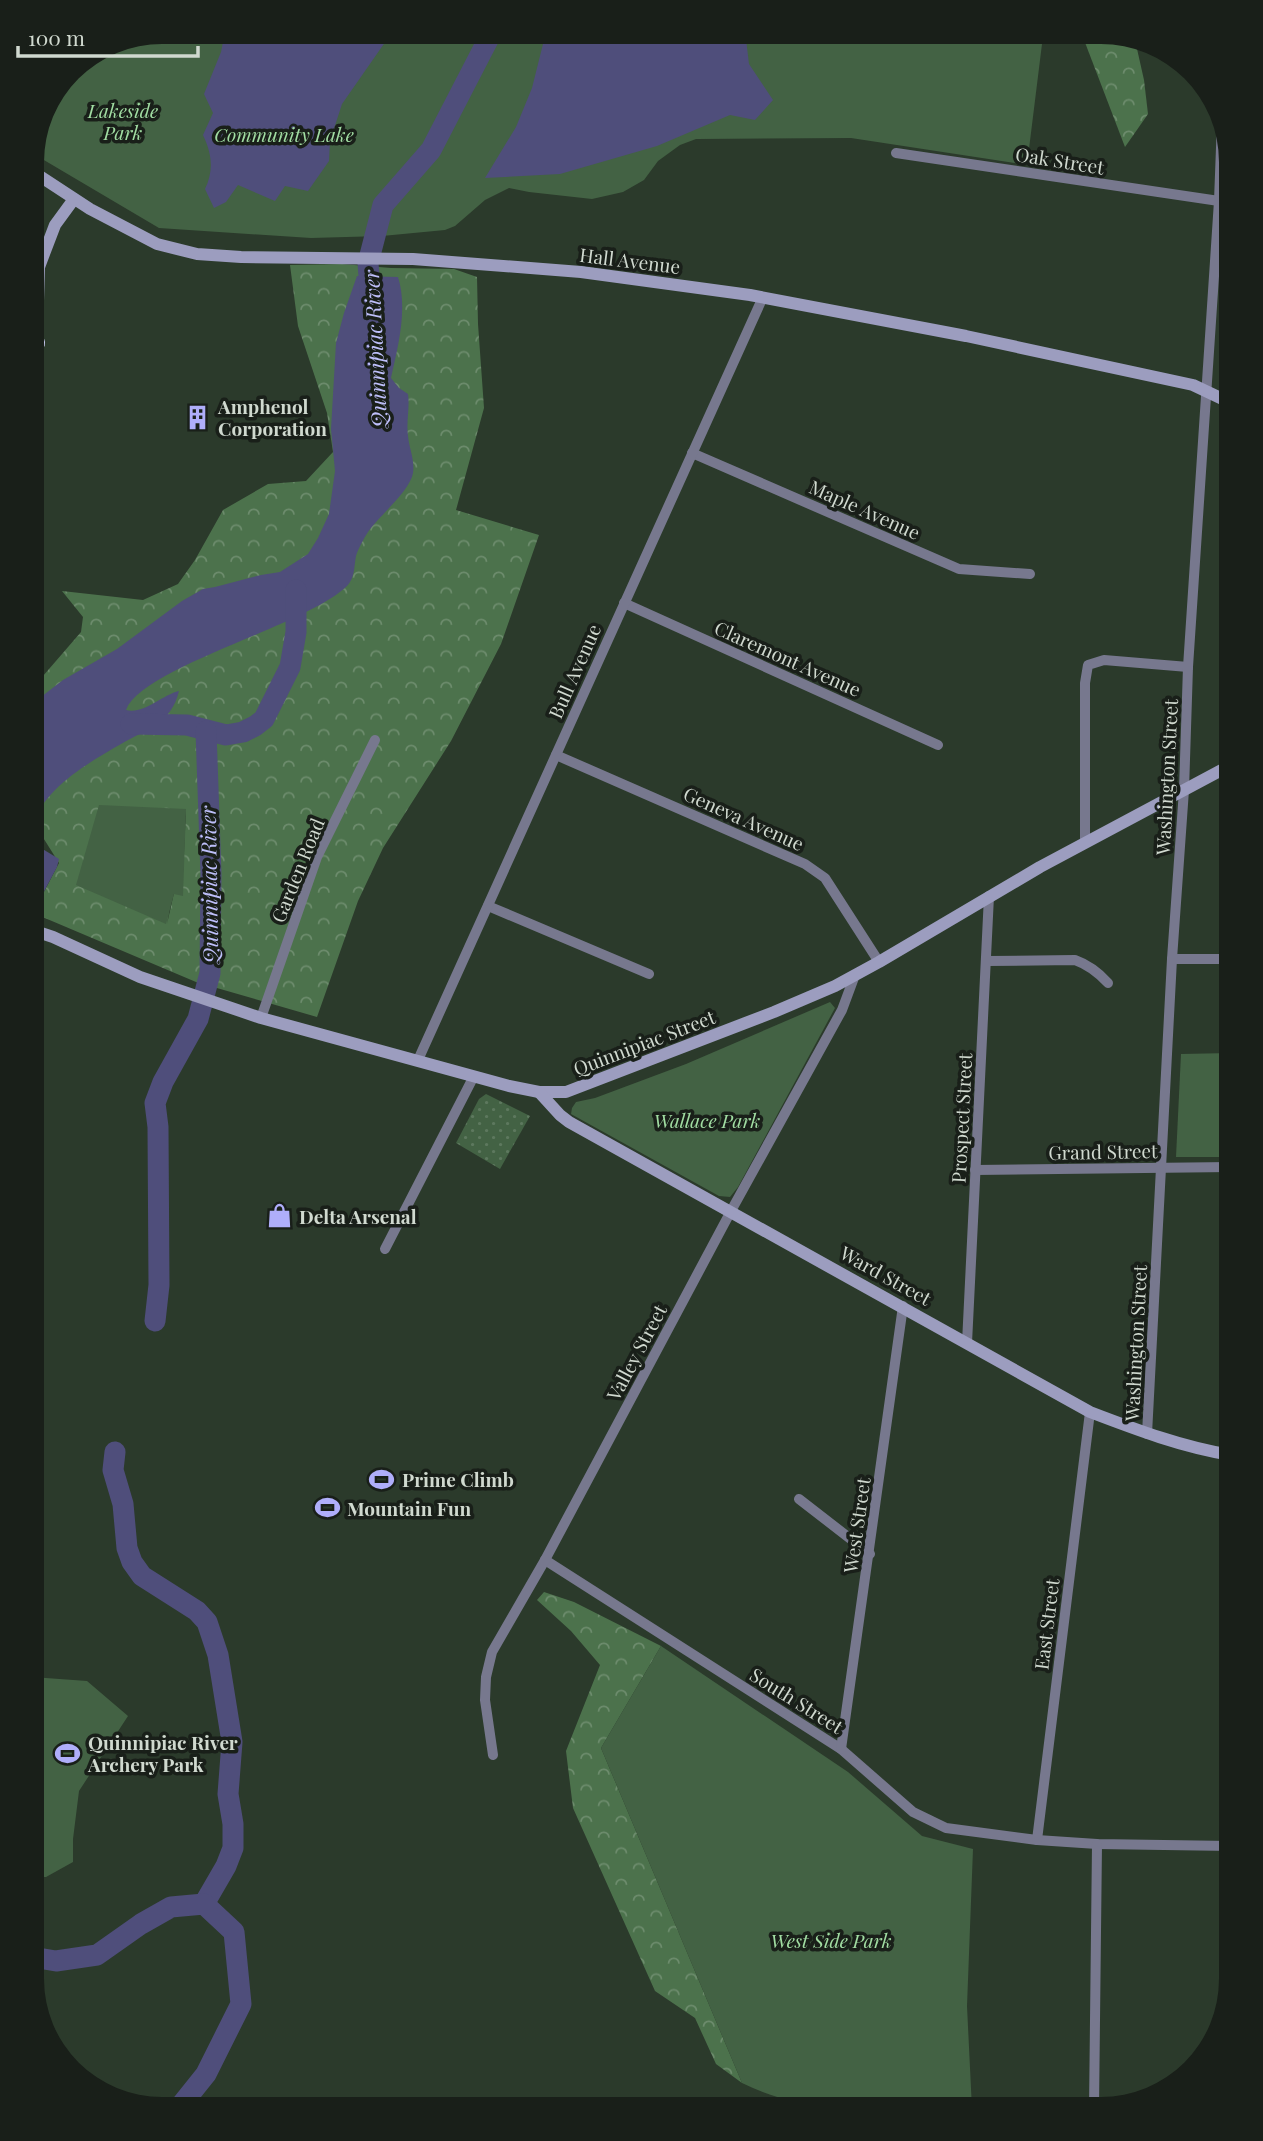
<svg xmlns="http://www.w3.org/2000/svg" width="1263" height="2141" viewBox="0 0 1263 2141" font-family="'Playfair Display',serif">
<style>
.grass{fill:url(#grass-dots)}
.forest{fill:url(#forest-crowns);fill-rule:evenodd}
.green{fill:#436244}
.water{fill:#4f4e7b}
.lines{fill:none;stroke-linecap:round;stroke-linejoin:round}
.river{stroke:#4f4e7b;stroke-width:21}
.street{stroke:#77788e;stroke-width:10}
.secondary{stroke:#9c9dbf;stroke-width:12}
.highway{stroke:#d3d4ff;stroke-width:18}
.labels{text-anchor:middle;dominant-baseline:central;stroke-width:7;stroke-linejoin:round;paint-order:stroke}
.park-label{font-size:19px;font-style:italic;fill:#a1dda2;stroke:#191f19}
.street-label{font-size:19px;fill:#d0d9cf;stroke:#191f19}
.poi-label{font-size:19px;font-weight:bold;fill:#d0d9cf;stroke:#191f19;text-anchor:start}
.water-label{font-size:21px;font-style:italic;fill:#bebffa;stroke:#191f19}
</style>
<defs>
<pattern id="grass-dots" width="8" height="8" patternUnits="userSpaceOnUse" patternTransform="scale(1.75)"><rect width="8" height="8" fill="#436244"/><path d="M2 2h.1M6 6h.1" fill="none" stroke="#5d785e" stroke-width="1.8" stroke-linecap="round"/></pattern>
<pattern id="forest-crowns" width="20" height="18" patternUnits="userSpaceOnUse" patternTransform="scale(1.75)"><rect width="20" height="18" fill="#4c724c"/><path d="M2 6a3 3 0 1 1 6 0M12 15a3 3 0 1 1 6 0" fill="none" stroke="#6d8c6d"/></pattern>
</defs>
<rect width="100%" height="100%" fill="#2b3a2b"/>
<g class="grass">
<path d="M 32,192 C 44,206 42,226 32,241 Z"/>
<path d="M 486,1094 L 530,1116 L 500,1169 L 456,1143 L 479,1099 Z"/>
</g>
<g class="forest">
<path d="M 1081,32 L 1111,32 L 1135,40 L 1144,80 L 1148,114 L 1125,147 Z"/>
<path d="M 342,264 L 391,268 L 454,269 L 477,277 L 478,324 L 484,408 L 456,510 L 539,535 L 501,644 L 451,741 L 383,848 L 358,901 L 317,1017 L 196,982 L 33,913 L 59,863 L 32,820 L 32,680 L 43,676 L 81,632 L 83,617 L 62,591 L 143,600 L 178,584 L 195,560 L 223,510 L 268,484 L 306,481 L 333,452 L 327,413 L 298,326 L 290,265 ZM 186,810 L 182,895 L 174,893 L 167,924 Z"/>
<path d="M 544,1592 L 574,1602 L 661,1646 L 601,1748 L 742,2083 L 716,2064 L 695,2018 L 655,1991 L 573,1808 L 566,1751 L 600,1665 L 571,1631 L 537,1600 Z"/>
</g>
<g class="green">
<path d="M 161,32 L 1041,32 L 1042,44 L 1027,165 L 851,138 L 696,139 L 680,145 L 658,161 L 644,180 L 623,192 L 592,199 L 529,192 L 509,188 L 485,200 L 455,226 L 445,230 L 382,236 L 311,238 L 159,228 L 32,153 L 70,69 L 112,41 Z"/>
<path d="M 99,805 L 186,809 L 183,896 L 174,894 L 166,924 L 76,885 Z"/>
<path d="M 830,1002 L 835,1008 L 738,1187 L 730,1197 L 719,1196 L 571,1114 L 572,1108 L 576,1102 L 595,1098 L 686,1064 Z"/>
<path d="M 1231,1053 L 1231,1157 L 1176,1157 L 1181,1054 Z"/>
<path d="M 661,1646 L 848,1772 L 922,1836 L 973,1849 L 967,2006 L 972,2109 C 895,2109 814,2119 742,2083 L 601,1748 Z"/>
<path d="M 32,1677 L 87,1681 L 128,1716 L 79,1791 L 73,1839 L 73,1862 L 46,1877 L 32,1877 Z"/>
</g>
<g class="water">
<path d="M 225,32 L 389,32 L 388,38 L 342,104 L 330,141 L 329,161 L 308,191 L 285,186 L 275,201 L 238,185 L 226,202 L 214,208 L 205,189 C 214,170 212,154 203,135 L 213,113 L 204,94 L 221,52 Z"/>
<path d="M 546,32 L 743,32 L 746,39 L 749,64 L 773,100 L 755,120 L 730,115 L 657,146 L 560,174 L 485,178 L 516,127 L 532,88 Z"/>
<path d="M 357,276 L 398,277 C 408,309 398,346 391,378 L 399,388 L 408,394 C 410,407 406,422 408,436 C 409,448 415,460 413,473 C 410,491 378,517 368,532 C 364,538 358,549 356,556 C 354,566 355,578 347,586 C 306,626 142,667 126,710 C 143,715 162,695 179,691 C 171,724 147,729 121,744 C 88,763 44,788 32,826 L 32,704 L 63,680 L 117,649 L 182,601 L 203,589 L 215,587 L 261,575 L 280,572 L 308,554 L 318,538 L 329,514 L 335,471 L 331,429 L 336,343 L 344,313 Z"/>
<path d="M 32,840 L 36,845 L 59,859 L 57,867 L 32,914 Z"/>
</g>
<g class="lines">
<g class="river">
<path d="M 371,303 L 368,263 L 383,205 L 431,150 L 492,32"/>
<path d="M 131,724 L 187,725 L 226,735 L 243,732 L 255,726 L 264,719 L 290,667 L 296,632 L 296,590"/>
<path d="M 155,1321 L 159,1285 L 158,1127 L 155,1103 L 163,1082 L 198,1019 L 210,973 L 211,874 L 206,731"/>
<path d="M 115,1452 L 113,1470 L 123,1504 L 127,1548 L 132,1562 L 142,1576 L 197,1611 L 207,1622 L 218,1655 L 232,1742 L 228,1794 L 233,1824 L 233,1848 L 226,1866 L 204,1904"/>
<path d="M 32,1957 L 56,1961 L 97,1955 L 141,1924 L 171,1907 L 204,1904 L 234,1932 L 241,2004 L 206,2074 L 178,2109"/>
</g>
<g class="street">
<path d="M 896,153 L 1219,201"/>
<path d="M 692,453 L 959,569 L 1030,574"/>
<path d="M 624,603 L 938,745"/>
<path d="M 556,755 L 805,864 L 825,878 L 879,962"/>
<path d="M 1085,843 L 1085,683 L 1088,665 L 1104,660 L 1188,667"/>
<path d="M 488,906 L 649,974"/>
<path d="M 1172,959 L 1231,959"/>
<path d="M 987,961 L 1075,960 C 1089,965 1098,972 1108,983"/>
<path d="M 261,1018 L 317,857 L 375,740"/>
<path d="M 418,1060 L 763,297"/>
<path d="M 975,1170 L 1231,1167"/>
<path d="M 385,1249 L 474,1076"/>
<path d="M 967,1343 L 989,896"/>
<path d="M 1147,1434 L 1172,959 L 1184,790 L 1188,667 L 1219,201 L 1222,121"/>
<path d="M 799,1499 L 870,1554"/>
<path d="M 545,1560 L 841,1749 L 913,1812 L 946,1828 L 1037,1840 L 1097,1844 L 1231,1846"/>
<path d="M 841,1749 L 903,1306"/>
<path d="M 493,1755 L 485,1700 L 486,1677 L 492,1652 L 545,1560 L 731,1211 L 842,1010 L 855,975"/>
<path d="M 1037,1840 L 1090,1412"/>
<path d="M 1094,2109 L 1097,1844"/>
</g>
<g class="secondary">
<path d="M 32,171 L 90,209 L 157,244 L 197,254 L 241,257 L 413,259 L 581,272 L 750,295 L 966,336 L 1193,385 L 1231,403"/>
<path d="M 32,441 L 35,401 L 39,267 L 55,225 L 74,199"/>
<path d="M 32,930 L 53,937 L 140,977 L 261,1018 L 509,1086 L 539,1092 L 566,1092 L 774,1012 L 835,986 L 879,962 L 1040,867 L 1231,765"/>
<path d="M 539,1092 L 560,1115 L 569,1122 L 1090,1412 C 1137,1430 1182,1447 1231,1455"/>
</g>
<path class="highway" d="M 32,348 L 36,343"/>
</g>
<defs>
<symbol id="building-bare" viewBox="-9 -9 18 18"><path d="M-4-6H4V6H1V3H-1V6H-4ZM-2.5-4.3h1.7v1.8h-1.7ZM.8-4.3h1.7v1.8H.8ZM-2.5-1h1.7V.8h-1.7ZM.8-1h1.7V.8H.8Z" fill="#afaefa" stroke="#191f19" stroke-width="2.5" paint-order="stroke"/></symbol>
<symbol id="shop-bare" viewBox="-9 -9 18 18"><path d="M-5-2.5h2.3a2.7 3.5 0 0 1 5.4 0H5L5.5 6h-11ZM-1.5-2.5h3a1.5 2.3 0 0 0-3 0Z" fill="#afaefa" stroke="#191f19" stroke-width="2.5" paint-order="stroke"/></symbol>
<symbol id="stadium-bare" viewBox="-9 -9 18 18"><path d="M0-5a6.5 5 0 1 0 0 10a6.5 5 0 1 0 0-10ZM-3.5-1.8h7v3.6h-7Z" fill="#afaefa" stroke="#191f19" stroke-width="2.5" paint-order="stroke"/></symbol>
</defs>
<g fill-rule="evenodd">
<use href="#building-bare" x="180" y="400" width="35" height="35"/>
<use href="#shop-bare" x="262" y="1198" width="35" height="35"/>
<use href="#stadium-bare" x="364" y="1462" width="35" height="35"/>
<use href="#stadium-bare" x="310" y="1490" width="35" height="35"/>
<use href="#stadium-bare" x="50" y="1736" width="35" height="35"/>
</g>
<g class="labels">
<g class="park-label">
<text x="123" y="110">Lakeside<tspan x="123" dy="22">Park</tspan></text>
<text x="284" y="134">Community Lake</text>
<text x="707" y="1120">Wallace Park</text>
<text x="831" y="1940">West Side Park</text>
</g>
<g class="street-label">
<text transform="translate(1060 160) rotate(9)">Oak Street</text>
<text transform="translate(630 260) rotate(7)">Hall Avenue</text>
<text transform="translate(865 509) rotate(24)">Maple Avenue</text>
<text transform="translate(788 658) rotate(24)">Claremont Avenue</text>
<text transform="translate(574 671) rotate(-66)">Bull Avenue</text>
<text transform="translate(1166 777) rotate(-87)">Washington Street</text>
<text transform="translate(744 818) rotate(24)">Geneva Avenue</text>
<text transform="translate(297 870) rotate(-68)">Garden Road</text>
<text transform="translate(644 1042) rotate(-21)">Quinnipiac Street</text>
<text transform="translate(961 1118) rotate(-87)">Prospect Street</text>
<text transform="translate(1103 1151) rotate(-1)">Grand Street</text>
<text transform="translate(886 1275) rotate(29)">Ward Street</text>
<text transform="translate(1135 1343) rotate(-87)">Washington Street</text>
<text transform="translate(636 1352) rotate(-62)">Valley Street</text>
<text transform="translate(856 1525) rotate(-82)">West Street</text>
<text transform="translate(1046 1624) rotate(-83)">East Street</text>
<text transform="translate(797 1700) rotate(32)">South Street</text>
</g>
<g class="poi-label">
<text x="218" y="406">Amphenol<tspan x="218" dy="22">Corporation</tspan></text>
<text x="299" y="1216">Delta Arsenal</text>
<text x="402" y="1479">Prime Climb</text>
<text x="347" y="1508">Mountain Fun</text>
<text x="88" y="1742">Quinnipiac River<tspan x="88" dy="22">Archery Park</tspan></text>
</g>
<g class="water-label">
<text transform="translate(374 349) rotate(-93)">Quinnipiac River</text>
<text transform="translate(208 885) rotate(-91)">Quinnipiac River</text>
</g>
</g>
<path d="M0 0H1263V2141H0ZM162 44H1101A118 118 0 0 1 1219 162V1979A118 118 0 0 1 1101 2097H162A118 118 0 0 1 44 1979V162A118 118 0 0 1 162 44Z" fill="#191f19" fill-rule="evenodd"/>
<path d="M18 46v10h180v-10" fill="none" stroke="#d0d9cf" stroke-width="3.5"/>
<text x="28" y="46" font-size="21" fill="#d0d9cf" stroke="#191f19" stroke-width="5" paint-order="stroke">100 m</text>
</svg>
